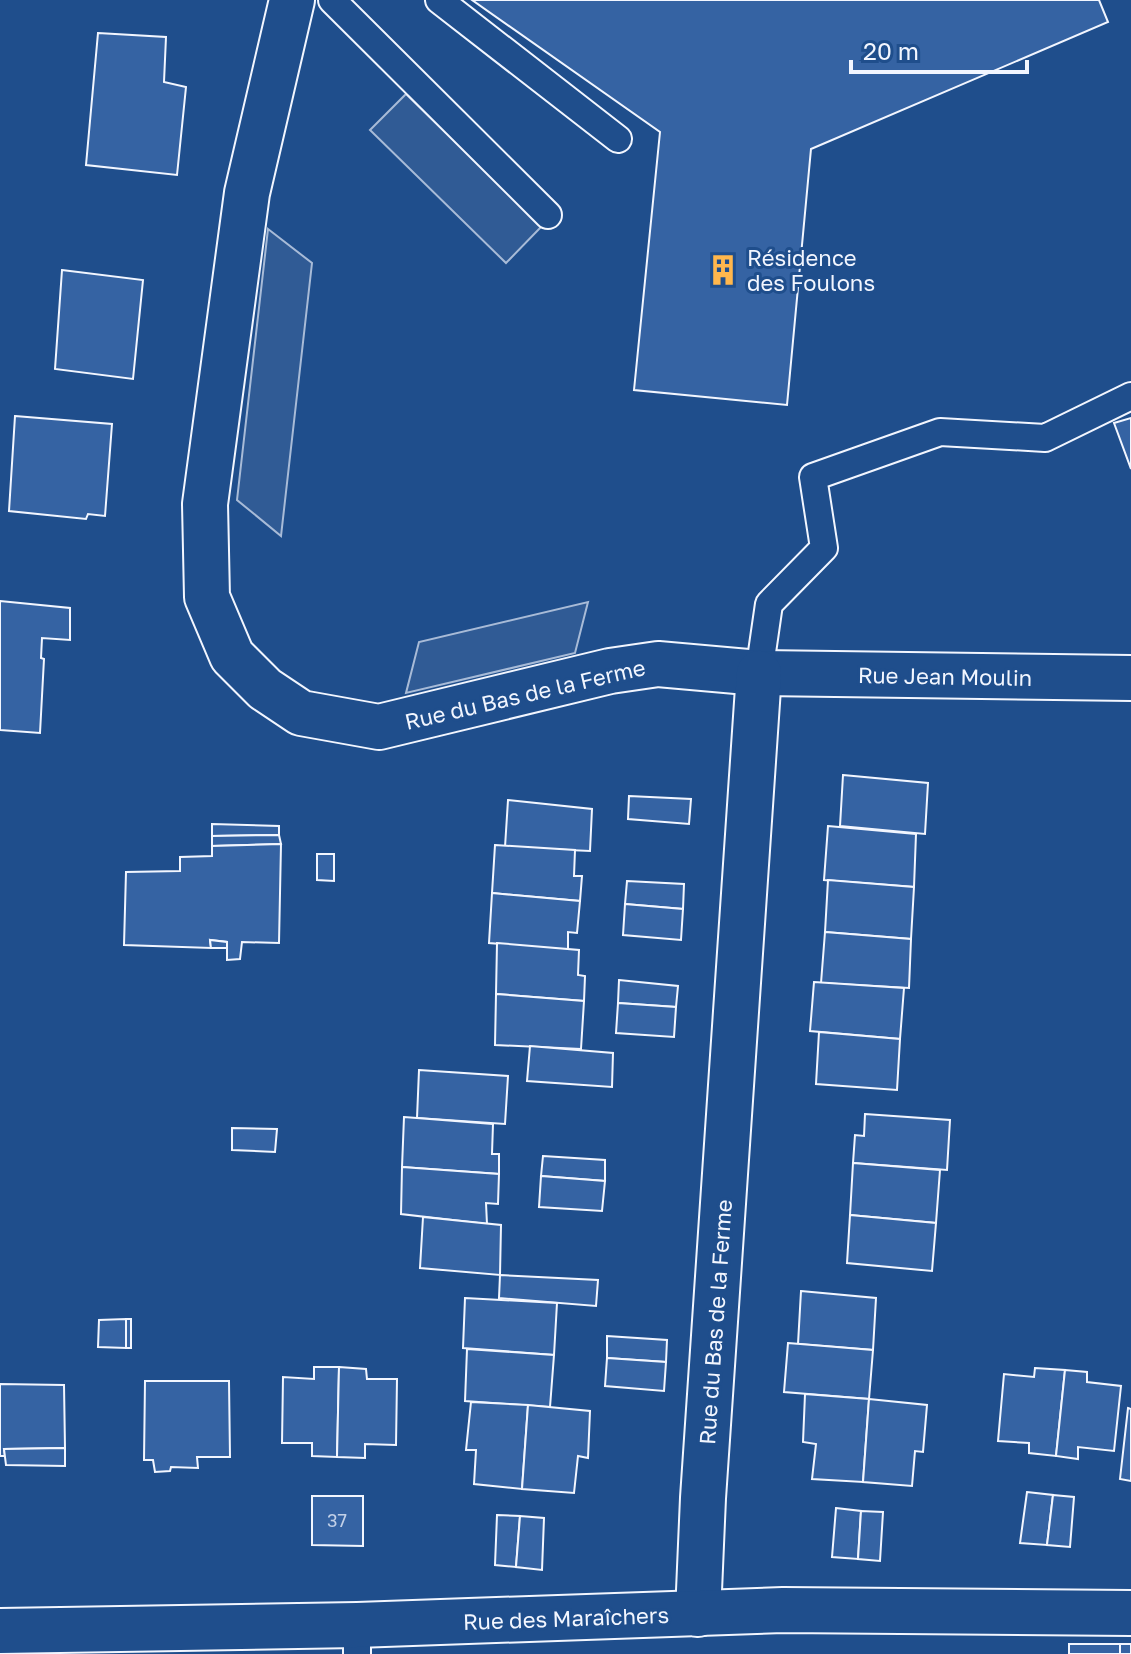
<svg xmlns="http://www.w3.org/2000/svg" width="1131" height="1654" viewBox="0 0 1131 1654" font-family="'Golos Text',sans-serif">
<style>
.parking{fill:#305b95;stroke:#a8bbd7;stroke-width:2}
.building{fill:#3563a3;stroke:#f2f6ff;stroke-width:2}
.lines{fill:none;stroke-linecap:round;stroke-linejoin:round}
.service-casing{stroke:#f2f6ff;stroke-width:30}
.minor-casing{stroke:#f2f6ff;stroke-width:48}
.service{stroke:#1f4e8c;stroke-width:26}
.minor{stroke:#1f4e8c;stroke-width:44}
.labels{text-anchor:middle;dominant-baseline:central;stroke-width:6;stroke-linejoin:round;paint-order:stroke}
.number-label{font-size:18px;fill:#c3d1e8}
.poi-label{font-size:22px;fill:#f2f6ff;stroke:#1f4e8c;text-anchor:start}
.street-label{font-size:22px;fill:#f2f6ff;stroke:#1f4e8c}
</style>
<rect width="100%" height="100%" fill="#1f4e8c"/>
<g class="parking">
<path d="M 406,94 L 542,226 L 506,263 L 370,130 Z"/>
<path d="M 268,229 L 312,263 L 281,536 L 237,500 Z"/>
<path d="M 588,602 L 575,653 L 406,693 L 419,642 Z"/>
</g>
<g class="building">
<path d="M 472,0 L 1099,0 L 1108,22 L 811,149 L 787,405 L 634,390 L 660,132 Z"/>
<path d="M 98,33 L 166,37 L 164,82 L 186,87 L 177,175 L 86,165 Z"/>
<path d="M 62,270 L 143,280 L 133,379 L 55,369 Z"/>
<path d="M 15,416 L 112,424 L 105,516 L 88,514 L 86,519 L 9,511 Z"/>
<path d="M 1131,418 L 1131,469 L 1114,423 Z"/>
<path d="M 0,601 L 70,608 L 70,640 L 42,638 L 41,658 L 44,659 L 40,733 L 0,730 Z"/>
<path d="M 843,775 L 928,783 L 925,834 L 840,826 Z"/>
<path d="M 629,796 L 691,799 L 689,824 L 628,819 Z"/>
<path d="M 508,800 L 592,809 L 590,851 L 505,847 Z"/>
<path d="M 212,824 L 279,826 L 279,835 L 212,836 Z"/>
<path d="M 828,826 L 916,834 L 914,887 L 824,880 Z"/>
<path d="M 279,835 L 281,844 L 212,846 L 212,836 Z"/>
<path d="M 281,844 L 279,943 L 242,942 L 240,959 L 227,960 L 227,942 L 210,940 L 211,948 L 124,945 L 126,872 L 180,871 L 180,857 L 212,856 L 212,846 Z"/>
<path d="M 495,845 L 575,850 L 574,876 L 582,876 L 580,901 L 492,893 Z"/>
<path d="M 317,854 L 334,854 L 334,881 L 317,880 Z"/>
<path d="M 828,880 L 914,887 L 911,939 L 825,932 Z"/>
<path d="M 627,881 L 684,884 L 683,909 L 625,904 Z"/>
<path d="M 492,893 L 580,901 L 577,933 L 568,932 L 568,950 L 489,943 Z"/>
<path d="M 625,904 L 683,909 L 681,940 L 623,935 Z"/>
<path d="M 825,932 L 911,939 L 909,988 L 821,983 Z"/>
<path d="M 210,940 L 227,942 L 227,948 L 211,948 Z"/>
<path d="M 497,943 L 579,950 L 578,975 L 585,976 L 584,1001 L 496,994 Z"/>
<path d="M 619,980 L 678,986 L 676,1007 L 618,1003 Z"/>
<path d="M 814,982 L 904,988 L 900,1039 L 810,1031 Z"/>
<path d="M 496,994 L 584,1001 L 581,1049 L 495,1045 Z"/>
<path d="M 618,1003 L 676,1007 L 674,1037 L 616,1033 Z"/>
<path d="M 819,1032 L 900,1039 L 897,1090 L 816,1084 Z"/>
<path d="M 530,1046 L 613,1053 L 612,1087 L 527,1081 Z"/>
<path d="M 419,1070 L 508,1076 L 505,1124 L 417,1118 Z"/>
<path d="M 865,1114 L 950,1120 L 947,1170 L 853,1163 L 855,1135 L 864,1136 Z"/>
<path d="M 404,1117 L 493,1124 L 492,1154 L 499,1154 L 499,1174 L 402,1167 Z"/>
<path d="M 232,1128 L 277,1129 L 275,1152 L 232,1150 Z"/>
<path d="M 543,1156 L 605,1160 L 605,1181 L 541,1176 Z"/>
<path d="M 853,1163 L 940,1170 L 936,1223 L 850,1215 Z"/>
<path d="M 402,1167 L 499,1174 L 498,1204 L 486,1203 L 487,1224 L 401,1214 Z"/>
<path d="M 541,1176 L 605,1181 L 602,1211 L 539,1207 Z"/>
<path d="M 850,1215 L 936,1223 L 932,1271 L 847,1263 Z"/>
<path d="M 423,1217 L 501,1225 L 500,1275 L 420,1268 Z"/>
<path d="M 500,1275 L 598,1280 L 596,1306 L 499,1298 Z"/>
<path d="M 801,1291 L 876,1298 L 873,1350 L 798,1344 Z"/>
<path d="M 465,1298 L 557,1303 L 554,1355 L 463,1348 Z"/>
<rect x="126" y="1319" width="5" height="29"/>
<path d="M 126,1319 L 126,1348 L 98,1347 L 99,1320 Z"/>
<path d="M 607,1336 L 667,1340 L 666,1362 L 607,1358 Z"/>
<path d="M 788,1343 L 873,1350 L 869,1399 L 784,1392 Z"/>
<path d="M 467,1349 L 554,1355 L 550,1407 L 465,1401 Z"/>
<path d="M 607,1358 L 666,1362 L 664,1391 L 605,1386 Z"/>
<path d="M 314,1367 L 339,1367 L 337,1457 L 312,1456 L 312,1443 L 282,1443 L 283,1377 L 314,1379 Z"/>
<path d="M 339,1367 L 366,1369 L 367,1379 L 397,1379 L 396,1445 L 365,1444 L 365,1458 L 337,1457 Z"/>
<path d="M 1035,1368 L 1065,1370 L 1056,1456 L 1029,1453 L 1029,1443 L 998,1441 L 1004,1374 L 1034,1377 Z"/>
<path d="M 1065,1370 L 1087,1372 L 1087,1382 L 1121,1386 L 1114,1451 L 1078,1447 L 1078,1459 L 1056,1456 Z"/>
<path d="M 145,1381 L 229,1381 L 230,1457 L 197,1457 L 198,1468 L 171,1467 L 170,1471 L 155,1472 L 153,1460 L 144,1460 Z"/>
<path d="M 0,1384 L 64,1385 L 65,1448 L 4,1449 L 5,1456 L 0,1456 Z"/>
<path d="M 805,1394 L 869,1399 L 863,1482 L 812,1479 L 816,1444 L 803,1442 Z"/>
<path d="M 869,1399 L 927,1405 L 923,1452 L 915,1451 L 912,1486 L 863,1482 Z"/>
<path d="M 471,1402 L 528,1405 L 522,1489 L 474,1484 L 476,1450 L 466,1450 Z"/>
<path d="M 528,1405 L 590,1411 L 588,1458 L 578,1456 L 574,1493 L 522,1489 Z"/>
<path d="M 1128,1408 L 1131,1409 L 1131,1481 L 1120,1479 Z"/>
<path d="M 65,1448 L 65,1466 L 6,1465 L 4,1449 Z"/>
<path d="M 1027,1492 L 1053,1495 L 1047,1545 L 1020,1543 Z"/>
<path d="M 1053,1495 L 1074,1497 L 1070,1547 L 1047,1545 Z"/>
<path d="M 312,1496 L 363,1496 L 363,1546 L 312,1545 Z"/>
<path d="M 836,1508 L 861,1511 L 858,1559 L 832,1557 Z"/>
<path d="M 861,1511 L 883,1512 L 880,1561 L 858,1559 Z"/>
<path d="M 497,1515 L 520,1516 L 516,1567 L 495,1565 Z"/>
<path d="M 520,1516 L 544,1518 L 542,1570 L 516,1567 Z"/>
<rect x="1069" y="1644" width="51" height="10"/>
<rect x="1120" y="1644" width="11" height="10"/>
</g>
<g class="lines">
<defs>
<g id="service">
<path d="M 332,0 L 548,215"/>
<path d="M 439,0 L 618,139"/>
<path d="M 759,673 L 769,604 L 824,548 L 813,477 L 940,432 L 1045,438 L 1131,396"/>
<path d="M 357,1625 L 357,1654"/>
</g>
<g id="minor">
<path d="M 292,0 L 247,193 L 205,504 L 207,597 L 232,656 L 265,689 L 301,713 L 379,727 L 610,671 L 658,664 L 759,673 L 1131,678"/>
<path d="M 698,1614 L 703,1498 L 759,673"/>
<path d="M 0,1631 L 357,1625 L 783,1610 L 1131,1613"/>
</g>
</defs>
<use href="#service" class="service-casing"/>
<use href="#minor" class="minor-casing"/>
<use href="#service" class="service"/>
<use href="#minor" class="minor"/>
</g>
<defs>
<symbol id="building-bare" viewBox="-9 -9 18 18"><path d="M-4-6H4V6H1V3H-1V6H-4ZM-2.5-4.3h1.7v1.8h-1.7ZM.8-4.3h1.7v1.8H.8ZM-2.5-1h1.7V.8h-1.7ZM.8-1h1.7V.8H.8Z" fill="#ffb74d" stroke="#1f4e8c" stroke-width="2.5" paint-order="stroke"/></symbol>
</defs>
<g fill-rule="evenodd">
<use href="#building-bare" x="701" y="248" width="44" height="44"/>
</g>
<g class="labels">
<g class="number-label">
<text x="337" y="1520">37</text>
</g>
<g class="poi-label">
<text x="747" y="257">Résidence<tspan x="747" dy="25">des Foulons</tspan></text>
</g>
<g class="street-label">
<text transform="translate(945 676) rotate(1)">Rue Jean Moulin</text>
<text transform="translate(525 694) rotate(-13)">Rue du Bas de la Ferme</text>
<text transform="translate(715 1322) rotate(-86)">Rue du Bas de la Ferme</text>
<text transform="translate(566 1618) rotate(-2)">Rue des Maraîchers</text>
</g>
</g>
<path d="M851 60v12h176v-12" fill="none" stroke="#f2f6ff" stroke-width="4"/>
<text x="863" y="60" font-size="24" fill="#f2f6ff" stroke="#1f4e8c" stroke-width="6" paint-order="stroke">20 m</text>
</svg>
